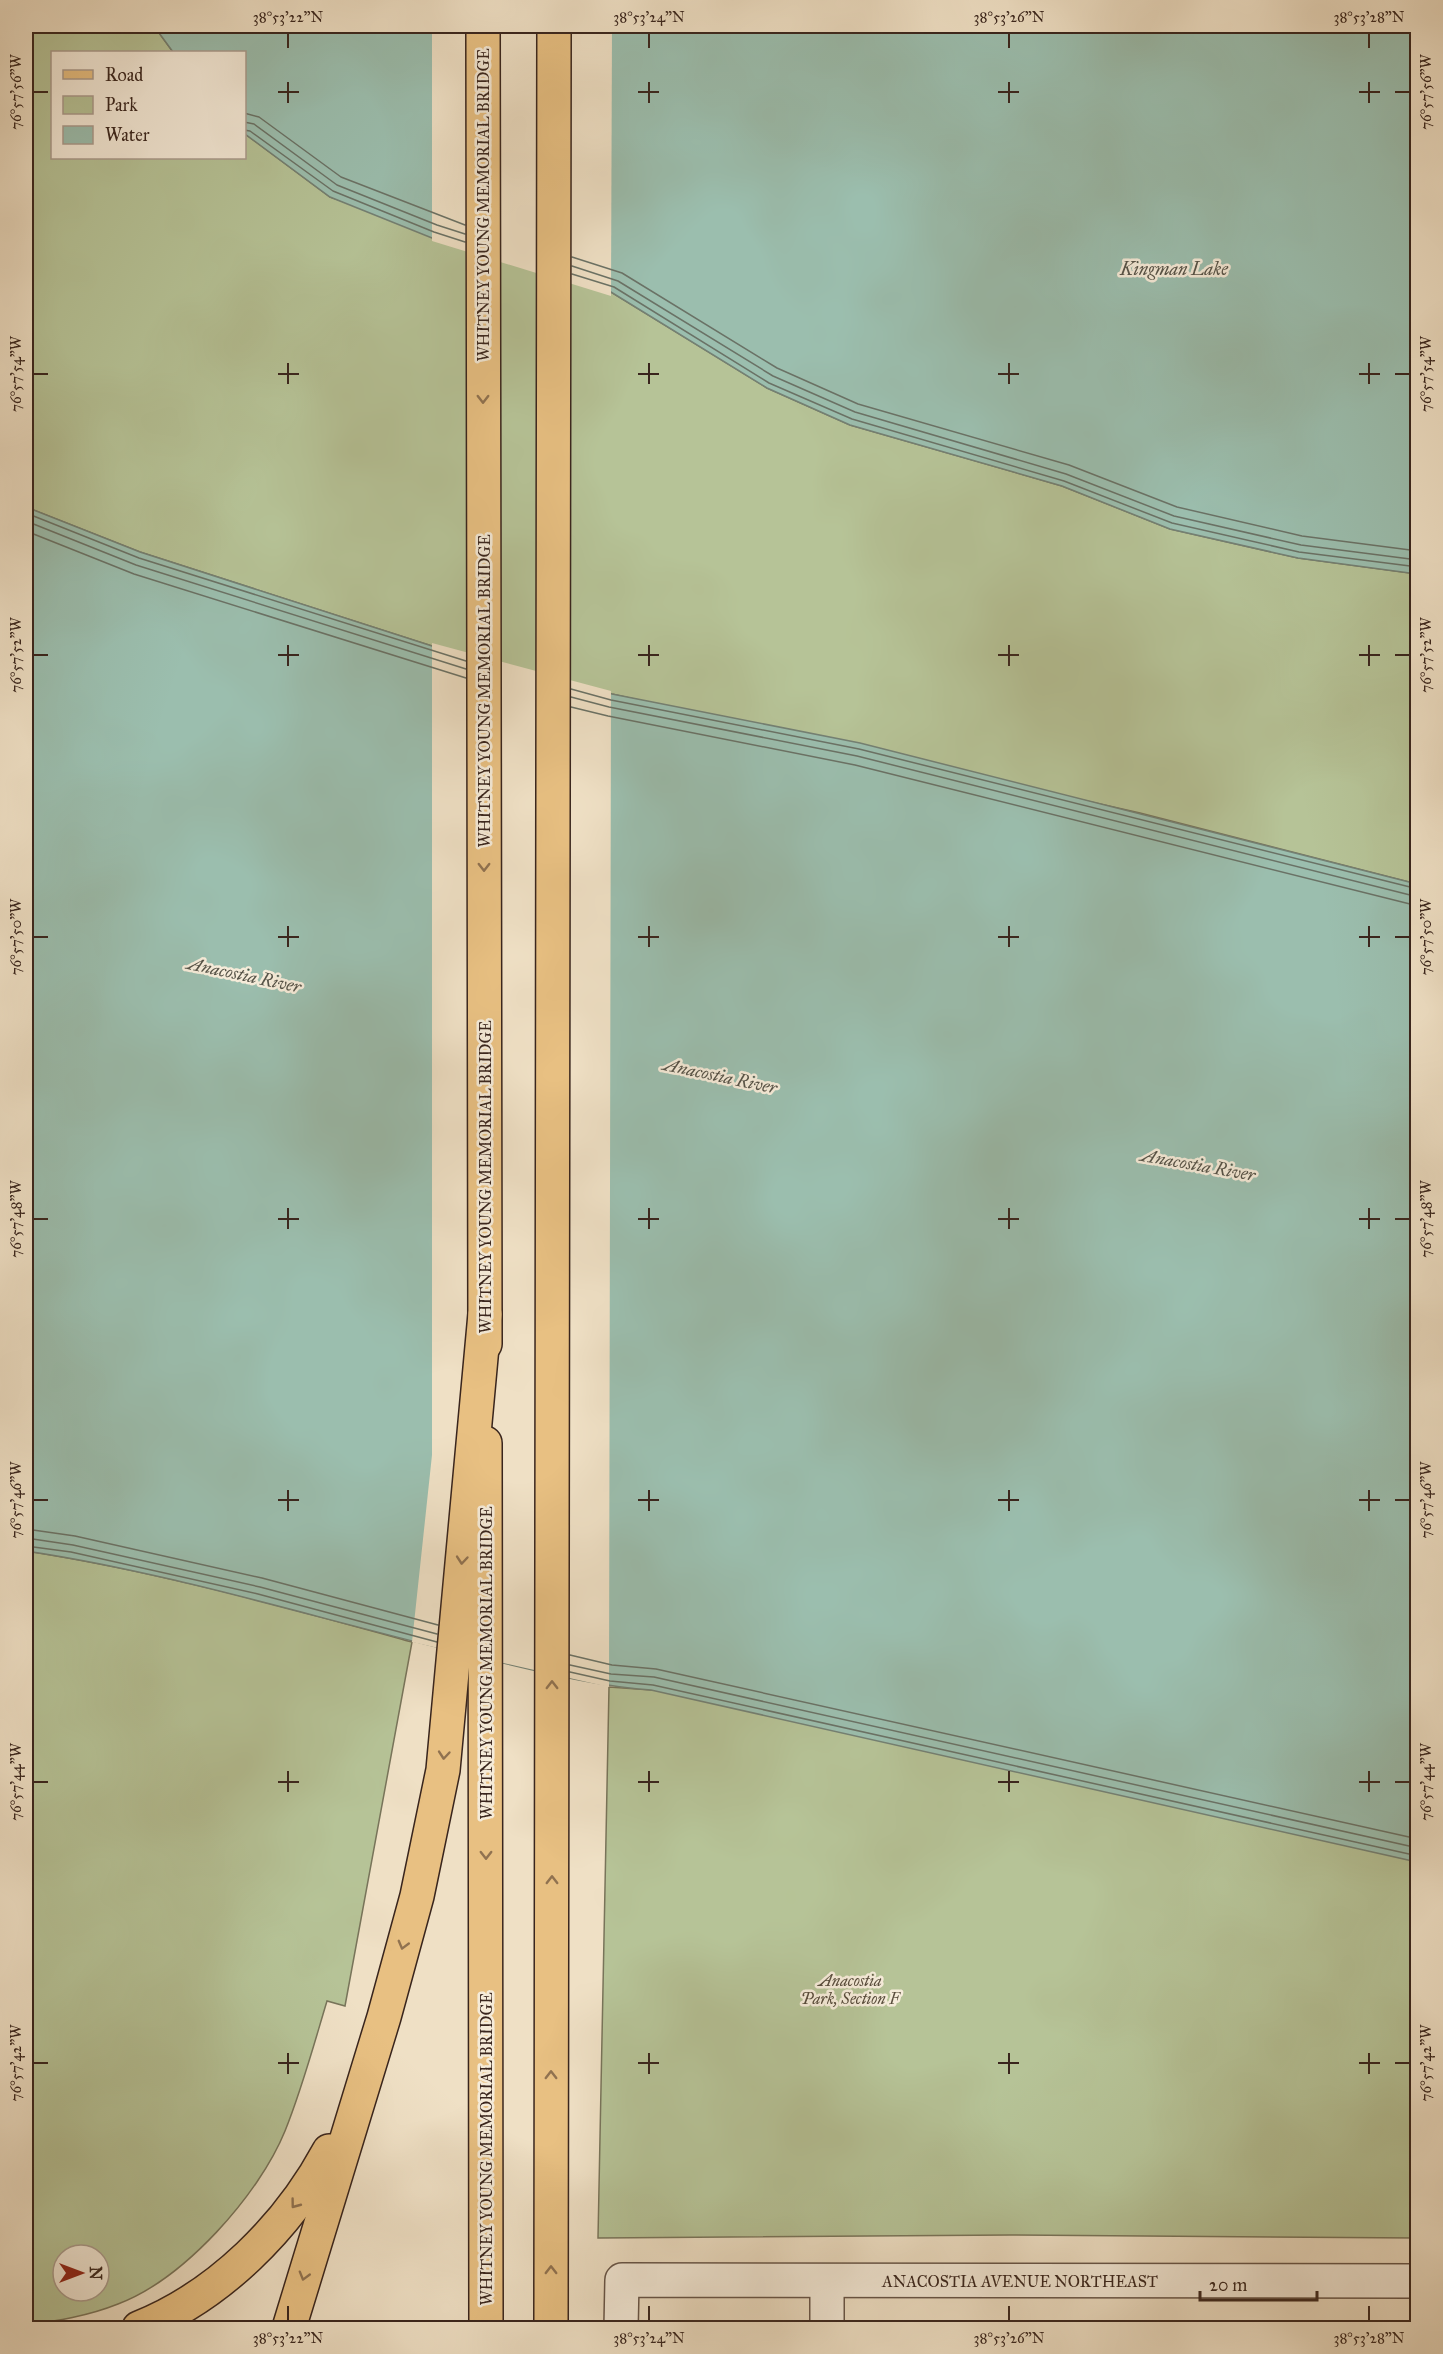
<svg xmlns="http://www.w3.org/2000/svg" width="1443" height="2354" viewBox="0 0 1443 2354" font-family="'IM FELL Great Primer',serif">
<style>
.green{fill:#b6c397;stroke:#78745a;stroke-width:1.5;fill-rule:evenodd}
.water{fill:#9bbeae;stroke:#748174;stroke-width:1.5}
.pier{fill:#efe0c5}
.lines{fill:none;stroke-linecap:round;stroke-linejoin:round}
.shore{stroke:#6a7266;stroke-width:1.5}
.minor-casing{stroke:#665447;stroke-width:36}
.major-casing{stroke:#39251d;stroke-width:36}
.highway-casing{stroke:#39251d;stroke-width:36}
.minor{stroke:#f5ebd9;stroke-width:33}
.major{stroke:#e8c082;stroke-width:33}
.highway{stroke:#e8c082;stroke-width:33}
.oneway{stroke:#907250}
.ticks{fill:none;stroke:#39251d;stroke-width:2}
.labels{text-anchor:middle;dominant-baseline:central;stroke-width:5;stroke-linejoin:round;paint-order:stroke}
.street-label{font-size:16px;fill:#39251d;stroke:#f5ebd9}
.park-label{font-size:16px;font-style:italic;fill:#584c3c;stroke:#f5ebd9}
.water-label{font-size:18px;font-style:italic;fill:#565348;stroke:#f5ebd9}
.neatline{fill:none;stroke:#39251d;stroke-width:2}
.ticks-label{font-size:15px;text-anchor:middle;fill:#39251d}
</style>
<rect width="100%" height="100%" fill="#efe0c5"/>
<filter id="stains"><feTurbulence type="fractalNoise" baseFrequency=".00333" numOctaves="4"/><feColorMatrix values="0 0 0 0 .2 0 0 0 0 .09 0 0 0 0 .02 0 0 0 .5 -.17"/></filter>
<radialGradient id="worn" r=".72"><stop offset=".6" stop-color="#630" stop-opacity="0"/><stop offset="1" stop-color="#630" stop-opacity=".3"/></radialGradient>
<g class="green">
<path d="M 26,26 L 154,26 L 173,52 L 52,52 L 52,158 L 244,158 L 245,134 L 330,197 L 611,292 L 767,388 L 850,425 L 1062,486 L 1170,529 L 1298,558 L 1417,574 L 1417,884 L 1140,813 L 612,694 L 432,646 L 140,552 L 26,507 Z"/>
<path d="M 1417,1489 L 1417,2238 L 1010,2235 L 598,2238 L 609,1687 L 651,1690 Z"/>
<path d="M 26,1551 C 156,1571 285,1607 412,1642 L 345,2006 L 327,2001 C 314,2044 302,2089 285,2131 C 259,2195 184,2279 118,2304 C 88,2316 57,2321 26,2325 ZM 63,2255 L 99,2255 L 99,2291 L 63,2291 Z"/>
</g>
<g class="water">
<path d="M 154,26 L 1417,26 L 1417,574 L 1298,558 L 1170,529 L 1062,486 L 850,425 L 767,388 L 611,292 L 432,238 L 330,197 L 245,134 L 244,52 L 173,52 Z"/>
<path d="M 26,507 L 140,552 L 432,646 L 612,694 L 860,743 L 1417,884 L 1417,1862 L 651,1690 C 594,1686 538,1671 482,1658 C 330,1623 180,1574 26,1551 Z"/>
</g>
<g class="pier">
<path d="M 432,26 L 612,26 L 611,296 L 432,241 Z"/>
<path d="M 432,643 L 611,691 L 609,1687 L 412,1642 L 432,1455 Z"/>
</g>
<g class="lines">
<g class="shore">
<path d="M 244,113 L 259,117 L 341,177 L 465,225"/>
<path d="M 244,122 L 254,124 L 337,185 L 437,225 L 465,234"/>
<path d="M 244,130 L 250,131 L 333,191 L 434,232 L 465,242"/>
<path d="M 572,257 L 622,273 L 777,368 L 858,404 L 1069,465 L 1177,507 L 1302,536 L 1418,551"/>
<path d="M 572,266 L 618,281 L 773,376 L 855,412 L 1066,474 L 1174,516 L 1301,545 L 1418,560"/>
<path d="M 572,274 L 614,287 L 769,383 L 852,419 L 1064,481 L 1172,523 L 1299,552 L 1418,567"/>
<path d="M 26,513 L 139,558 L 466,661"/>
<path d="M 26,521 L 136,565 L 466,669"/>
<path d="M 26,531 L 134,574 L 466,678"/>
<path d="M 571,689 L 611,700 L 859,749 L 1418,889"/>
<path d="M 571,697 L 609,707 L 857,756 L 1418,897"/>
<path d="M 571,707 L 608,716 L 855,765 L 1418,906"/>
<path d="M 26,1529 L 75,1536 L 262,1578 L 438,1625"/>
<path d="M 26,1538 L 73,1545 L 260,1587 L 437,1634"/>
<path d="M 26,1546 L 71,1552 L 258,1594 L 437,1642"/>
<path d="M 570,1655 L 612,1665 L 656,1669 L 1418,1839"/>
<path d="M 570,1665 L 611,1674 L 654,1677 L 1418,1848"/>
<path d="M 570,1672 L 610,1681 L 653,1685 L 1418,1856"/>
</g>
<defs>
<g id="minor">
<path d="M 621,2328 L 622,2280 L 1418,2281"/>
<path d="M 827,2328 L 827,2281"/>
</g>
<g id="major">
<path d="M 483,26 L 485,1344"/>
<path d="M 485,1443 L 486,2328"/>
<path d="M 551,2328 L 554,26"/>
</g>
<g id="highway">
<path d="M 139,2328 C 219,2296 288,2227 329,2151"/>
<path d="M 289,2328 L 384,2017 L 417,1896 L 443,1770 L 485,1314"/>
</g>
</defs>
<use href="#minor" class="minor-casing"/>
<use href="#major" class="major-casing"/>
<use href="#highway" class="highway-casing"/>
<use href="#minor" class="minor"/>
<use href="#major" class="major"/>
<use href="#highway" class="highway"/>
</g>
<defs><path id="oneway-chevron" d="M-2-3.5L2.5 0L-2 3.5" fill="none" stroke-width="1.6" stroke-linecap="round" stroke-linejoin="round" transform="scale(1.5)"/></defs>
<g class="oneway">
<use href="#oneway-chevron" transform="translate(483 399) rotate(90)"/>
<use href="#oneway-chevron" transform="translate(484 867) rotate(90)"/>
<use href="#oneway-chevron" transform="translate(462 1560) rotate(95)"/>
<use href="#oneway-chevron" transform="translate(552 1685) rotate(-90)"/>
<use href="#oneway-chevron" transform="translate(444 1755) rotate(95)"/>
<use href="#oneway-chevron" transform="translate(486 1855) rotate(90)"/>
<use href="#oneway-chevron" transform="translate(552 1880) rotate(-90)"/>
<use href="#oneway-chevron" transform="translate(403 1945) rotate(105)"/>
<use href="#oneway-chevron" transform="translate(551 2075) rotate(-90)"/>
<use href="#oneway-chevron" transform="translate(295 2204) rotate(127)"/>
<use href="#oneway-chevron" transform="translate(551 2270) rotate(-90)"/>
<use href="#oneway-chevron" transform="translate(304 2276) rotate(106)"/>
</g>
<path class="ticks" d="M 288,33 L 288,48M 649,33 L 649,48M 1009,33 L 1009,48M 1369,33 L 1369,48M 288,82 L 288,103M 649,82 L 649,103M 1009,82 L 1009,103M 1369,82 L 1369,103M 33,92 L 48,92M 278,92 L 299,92M 638,92 L 659,92M 998,92 L 1019,92M 1359,92 L 1380,92M 1395,92 L 1410,92M 288,363 L 288,384M 649,363 L 649,384M 1009,363 L 1009,384M 1369,363 L 1369,384M 33,374 L 48,374M 278,374 L 299,374M 638,374 L 659,374M 998,374 L 1019,374M 1359,374 L 1380,374M 1395,374 L 1410,374M 288,645 L 288,666M 649,645 L 649,666M 1009,645 L 1009,666M 1369,645 L 1369,666M 33,655 L 48,655M 278,655 L 299,655M 638,655 L 659,655M 998,655 L 1019,655M 1359,655 L 1380,655M 1395,655 L 1410,655M 288,926 L 288,947M 649,926 L 649,947M 1009,926 L 1009,947M 1369,926 L 1369,947M 33,937 L 48,937M 278,937 L 299,937M 638,937 L 659,937M 998,937 L 1019,937M 1359,937 L 1380,937M 1395,937 L 1410,937M 288,1208 L 288,1229M 649,1208 L 649,1229M 1009,1208 L 1009,1229M 1369,1208 L 1369,1229M 33,1219 L 48,1219M 278,1219 L 299,1219M 638,1219 L 659,1219M 998,1219 L 1019,1219M 1359,1219 L 1380,1219M 1395,1219 L 1410,1219M 288,1490 L 288,1511M 649,1490 L 649,1511M 1009,1490 L 1009,1511M 1369,1490 L 1369,1511M 33,1500 L 48,1500M 278,1500 L 299,1500M 638,1500 L 659,1500M 998,1500 L 1019,1500M 1359,1500 L 1380,1500M 1395,1500 L 1410,1500M 288,1771 L 288,1792M 649,1771 L 649,1792M 1009,1771 L 1009,1792M 1369,1771 L 1369,1792M 33,1782 L 48,1782M 278,1782 L 299,1782M 638,1782 L 659,1782M 998,1782 L 1019,1782M 1359,1782 L 1380,1782M 1395,1782 L 1410,1782M 288,2053 L 288,2074M 649,2053 L 649,2074M 1009,2053 L 1009,2074M 1369,2053 L 1369,2074M 33,2063 L 48,2063M 278,2063 L 299,2063M 638,2063 L 659,2063M 998,2063 L 1019,2063M 1359,2063 L 1380,2063M 1395,2063 L 1410,2063M 288,2306 L 288,2321M 649,2306 L 649,2321M 1009,2306 L 1009,2321M 1369,2306 L 1369,2321"/>
<g class="labels">
<g class="street-label">
<text transform="translate(483 205) rotate(-90)">WHITNEY YOUNG MEMORIAL BRIDGE</text>
<text transform="translate(484 691) rotate(-90)">WHITNEY YOUNG MEMORIAL BRIDGE</text>
<text transform="translate(485 1177) rotate(-90)">WHITNEY YOUNG MEMORIAL BRIDGE</text>
<text transform="translate(486 1663) rotate(-90)">WHITNEY YOUNG MEMORIAL BRIDGE</text>
<text transform="translate(486 2149) rotate(-90)">WHITNEY YOUNG MEMORIAL BRIDGE</text>
<text x="1020" y="2281">ANACOSTIA AVENUE NORTHEAST</text>
</g>
<g class="park-label">
<text x="850" y="1980">Anacostia<tspan x="850" dy="18">Park, Section F</tspan></text>
</g>
<g class="water-label">
<text x="1174" y="269">Kingman Lake</text>
<text transform="translate(244 975) rotate(12)">Anacostia River</text>
<text transform="translate(720 1076) rotate(12)">Anacostia River</text>
<text transform="translate(1198 1165) rotate(10)">Anacostia River</text>
</g>
</g>
<rect width="1443" height="2354" fill="none" stroke="#efe0c5" stroke-width="66"/>
<rect x="51" y="51" width="195" height="108" fill="#f5ebd9" stroke="#aa9c8e" stroke-width="1.5"/>
<rect x="63" y="70" width="30" height="9" fill="#e8c082" stroke="#aa9c8e" stroke-width="1.5"/>
<text x="105" y="81" font-size="18" fill="#39251d">Road</text>
<rect x="63" y="96" width="30" height="18" fill="#b6c397" stroke="#aa9c8e" stroke-width="1.5"/>
<text x="105" y="111" font-size="18" fill="#39251d">Park</text>
<rect x="63" y="126" width="30" height="18" fill="#9bbeae" stroke="#aa9c8e" stroke-width="1.5"/>
<text x="105" y="141" font-size="18" fill="#39251d">Water</text>
<g transform="translate(81 2273) rotate(90)"><circle r="28" fill="#f5ebd9" stroke="#aa9c8e" stroke-width="1.5"/>
<path d="M0-4.5L10 22L0 15L-10 22Z" fill="#8f2418"/>
<text y="-9" font-size="16" font-weight="bold" text-anchor="middle" fill="#39251d">N</text>
</g>
<path d="M1200 2291v9h117v-9" fill="none" stroke="#39251d" stroke-width="3"/>
<text x="1209" y="2291" font-size="18" fill="#39251d" stroke="#f5ebd9" stroke-width="4.5" paint-order="stroke">20 m</text>
<rect x="33" y="33" width="1377" height="2288" class="neatline"/>
<g class="ticks-label">
<text x="288" y="22">38°53'22"N</text>
<text x="649" y="22">38°53'24"N</text>
<text x="1009" y="22">38°53'26"N</text>
<text x="1369" y="22">38°53'28"N</text>
<text transform="translate(1426 92) rotate(-90)" y="5">76°57'56"W</text>
<text transform="translate(16 92) rotate(-90)" y="5">76°57'56"W</text>
<text transform="translate(1426 374) rotate(-90)" y="5">76°57'54"W</text>
<text transform="translate(16 374) rotate(-90)" y="5">76°57'54"W</text>
<text transform="translate(16 655) rotate(-90)" y="5">76°57'52"W</text>
<text transform="translate(1426 655) rotate(-90)" y="5">76°57'52"W</text>
<text transform="translate(1426 937) rotate(-90)" y="5">76°57'50"W</text>
<text transform="translate(16 937) rotate(-90)" y="5">76°57'50"W</text>
<text transform="translate(1426 1219) rotate(-90)" y="5">76°57'48"W</text>
<text transform="translate(16 1219) rotate(-90)" y="5">76°57'48"W</text>
<text transform="translate(1426 1500) rotate(-90)" y="5">76°57'46"W</text>
<text transform="translate(16 1500) rotate(-90)" y="5">76°57'46"W</text>
<text transform="translate(1426 1782) rotate(-90)" y="5">76°57'44"W</text>
<text transform="translate(16 1782) rotate(-90)" y="5">76°57'44"W</text>
<text transform="translate(1426 2063) rotate(-90)" y="5">76°57'42"W</text>
<text transform="translate(16 2063) rotate(-90)" y="5">76°57'42"W</text>
<text x="288" y="2343">38°53'22"N</text>
<text x="649" y="2343">38°53'24"N</text>
<text x="1009" y="2343">38°53'26"N</text>
<text x="1369" y="2343">38°53'28"N</text>
</g>
<rect width="100%" height="100%" filter="url(#stains)"/>
<rect width="100%" height="100%" fill="url(#worn)"/>
</svg>
